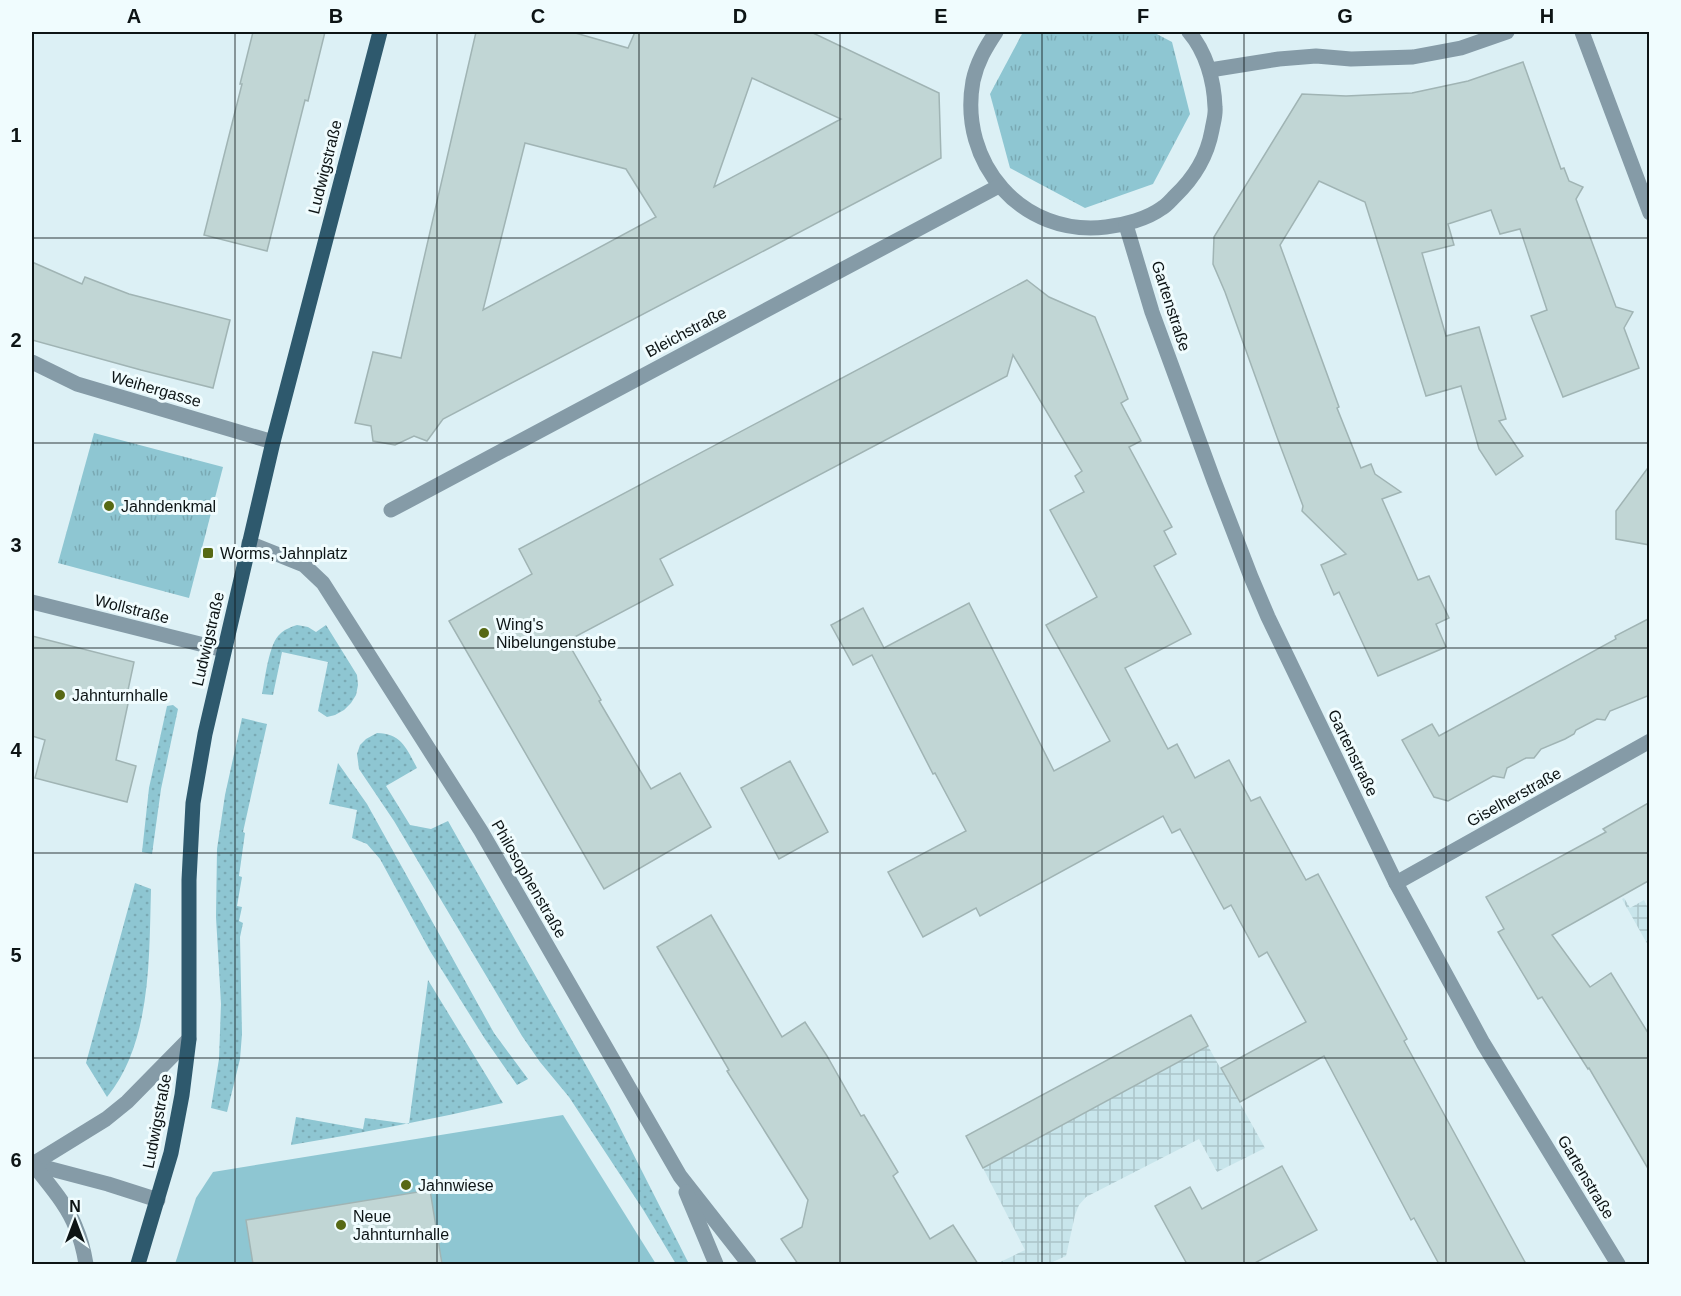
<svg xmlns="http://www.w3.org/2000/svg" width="1681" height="1296" viewBox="0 0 1681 1296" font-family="Helvetica,sans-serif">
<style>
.industrial{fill:url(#industrial-grid)}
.grass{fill:url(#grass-dots)}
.park{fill:url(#park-tufts)}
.pitch{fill:#8ec6d2}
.building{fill:#c1d6d5;stroke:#a0b4b4;stroke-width:1.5;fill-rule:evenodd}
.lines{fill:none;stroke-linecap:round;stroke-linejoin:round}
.minor{stroke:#859ba7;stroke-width:15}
.major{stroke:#2e596d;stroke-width:15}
.grid{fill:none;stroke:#0d1415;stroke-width:1.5;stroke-opacity:0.55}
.poi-dot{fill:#576914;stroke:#f0fcfe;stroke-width:2}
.labels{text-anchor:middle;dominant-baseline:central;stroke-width:6;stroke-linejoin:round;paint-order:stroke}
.street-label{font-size:16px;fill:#0d1415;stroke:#f0fcfe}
.poi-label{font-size:16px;fill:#0d1415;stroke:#f0fcfe;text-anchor:start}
.neatline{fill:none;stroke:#0d1415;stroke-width:2}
.grid-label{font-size:20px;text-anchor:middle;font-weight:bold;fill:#0d1415}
</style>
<defs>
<pattern id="industrial-grid" width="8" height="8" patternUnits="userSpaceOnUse" patternTransform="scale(1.5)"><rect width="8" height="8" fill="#c8e5eb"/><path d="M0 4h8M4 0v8" fill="none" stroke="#abc4c9"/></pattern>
<pattern id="grass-dots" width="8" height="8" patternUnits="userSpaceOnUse" patternTransform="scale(1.5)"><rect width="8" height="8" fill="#8ec6d2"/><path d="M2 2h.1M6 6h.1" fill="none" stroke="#79a9b3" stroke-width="1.8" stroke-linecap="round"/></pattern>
<pattern id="park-tufts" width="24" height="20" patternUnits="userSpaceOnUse" patternTransform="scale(1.5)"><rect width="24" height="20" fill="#8ec6d2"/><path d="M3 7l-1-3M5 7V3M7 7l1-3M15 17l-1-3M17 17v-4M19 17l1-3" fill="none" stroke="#79a9b3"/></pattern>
</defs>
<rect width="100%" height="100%" fill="#dcf0f5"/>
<g class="industrial">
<path d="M 1624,898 L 1630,908 L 1644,900 L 1649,910 L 1649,947 L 1622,899 Z"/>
<path d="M 1208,1046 L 1265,1148 L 1217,1172 L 1199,1139 L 1086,1197 L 1079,1205 L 1075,1215 L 1066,1256 L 1048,1264 L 996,1264 L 1025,1250 L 983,1168 Z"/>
</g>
<g class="grass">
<path d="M 297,625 L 308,627 L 316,632 L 326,625 L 357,675 L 358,685 L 356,695 L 351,703 L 344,710 L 335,715 L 327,717 L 318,711 L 328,662 L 282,652 L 273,695 L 262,694 C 265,679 269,643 280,634 C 285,629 291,627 297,625 Z"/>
<path d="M 173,705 L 178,709 L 161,789 L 152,854 L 142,852 L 149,788 L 167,706 Z"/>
<path d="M 242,718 L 267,724 L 243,832 L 245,833 L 239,876 L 242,877 L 237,906 L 242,907 L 239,921 L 243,923 L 240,937 L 242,1034 L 240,1059 L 227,1112 L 211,1108 L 219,1059 L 221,1004 L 216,917 L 217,849 L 225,795 Z"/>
<path d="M 377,733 C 401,733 407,749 417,768 L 386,786 L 410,825 L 431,829 L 448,821 L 609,1106 L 689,1264 L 676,1264 L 644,1211 L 569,1097 L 540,1062 L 522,1036 L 394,821 L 359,769 L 357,754 L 360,745 L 366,739 Z"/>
<path d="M 338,763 L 367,804 L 494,1033 L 528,1079 L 517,1085 L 485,1039 L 430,951 L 380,859 L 367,844 L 352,838 L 357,810 L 329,804 Z"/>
<path d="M 135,883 L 151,889 C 149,956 152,1042 107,1097 L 86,1063 Z"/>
<path d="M 428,980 L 503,1103 C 433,1119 362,1133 291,1145 L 296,1117 L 363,1129 L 365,1118 L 409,1124 Z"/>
</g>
<g class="park">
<path d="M 1023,32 L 1153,32 L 1172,42 L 1190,114 L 1153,184 L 1085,208 L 1010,168 L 990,94 Z"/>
<path d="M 94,433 L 223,467 L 189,598 L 58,563 Z"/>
</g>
<path class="pitch" d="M 563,1115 L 656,1264 L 175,1264 L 196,1198 L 213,1172 Z"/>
<g class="building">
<path d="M 253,32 L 325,32 L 308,101 L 305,100 L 267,251 L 204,235 L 242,84 L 240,84 Z"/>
<path d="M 476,32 L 572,32 L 628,48 L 635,32 L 811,32 L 939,93 L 941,158 L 443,419 L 427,441 L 414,436 L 395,445 L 373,441 L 371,426 L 355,423 L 373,352 L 401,358 ZM 752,78 L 841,119 L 714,187 ZM 525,143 L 626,169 L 656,217 L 483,310 Z"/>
<path d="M 1523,62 L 1561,169 L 1564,168 L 1569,181 L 1583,187 L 1576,199 L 1616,307 L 1633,312 L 1624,328 L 1639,368 L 1563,397 L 1531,316 L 1547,310 L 1520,229 L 1500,234 L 1491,210 L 1448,224 L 1454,245 L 1422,253 L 1446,336 L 1479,327 L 1506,419 L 1499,421 L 1523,456 L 1496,475 L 1479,449 L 1461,386 L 1426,396 L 1365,202 L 1319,181 L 1280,245 L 1339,407 L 1337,408 L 1361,468 L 1371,464 L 1375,474 L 1401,492 L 1382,499 L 1418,580 L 1429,576 L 1449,618 L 1436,624 L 1446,647 L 1378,676 L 1339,592 L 1334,595 L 1321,565 L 1346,554 L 1302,511 L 1303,506 L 1277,437 L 1225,292 L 1213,264 L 1214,237 L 1302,94 L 1346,96 L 1412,93 L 1468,81 Z"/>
<path d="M 32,262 L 82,284 L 85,277 L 129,294 L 230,320 L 213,388 L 141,370 L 32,340 Z"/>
<path d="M 1027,280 L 1049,297 L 1095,317 L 1128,399 L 1121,403 L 1141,441 L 1129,447 L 1172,527 L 1164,531 L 1176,554 L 1154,566 L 1191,634 L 1125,668 L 1168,749 L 1177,744 L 1195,778 L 1229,760 L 1251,801 L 1260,797 L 1306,880 L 1318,874 L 1407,1039 L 1404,1041 L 1526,1264 L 1439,1264 L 1414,1218 L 1411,1220 L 1324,1056 L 1240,1102 L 1221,1068 L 1306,1022 L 1267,952 L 1259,957 L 1231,905 L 1224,909 L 1180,829 L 1172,833 L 1163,816 L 980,916 L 976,908 L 923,937 L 888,872 L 966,831 L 935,773 L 933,774 L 872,655 L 853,665 L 831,625 L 863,608 L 884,648 L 969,603 L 1054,771 L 1110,741 L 1046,625 L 1097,597 L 1050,510 L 1084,492 L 1075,476 L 1082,471 L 1013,355 L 1007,376 L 660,559 L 673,585 L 567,641 L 601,700 L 599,701 L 651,789 L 680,773 L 711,827 L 604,889 L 449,621 L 532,574 L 519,549 Z"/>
<path d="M 1650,465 L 1650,545 L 1616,539 L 1616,511 Z"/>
<path d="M 1650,618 L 1650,695 L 1610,711 L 1605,720 L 1597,719 L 1576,730 L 1574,734 L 1565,739 L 1541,749 L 1534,758 L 1526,758 L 1507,768 L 1504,778 L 1493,776 L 1448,801 L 1434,797 L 1402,740 L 1432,724 L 1439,736 L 1616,639 L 1615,636 Z"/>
<path d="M 32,636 L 134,662 L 128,690 L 130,691 L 128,698 L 129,699 L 116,760 L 136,766 L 127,802 L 35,778 L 45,740 L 32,736 Z"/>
<path d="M 790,761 L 828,832 L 779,859 L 741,788 Z"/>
<path d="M 1650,802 L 1650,880 L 1552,935 L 1590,987 L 1611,973 L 1650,1036 L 1650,1172 L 1589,1068 L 1588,1069 L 1542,997 L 1538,999 L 1498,932 L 1504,929 L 1486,897 L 1606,832 L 1603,829 Z"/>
<path d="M 711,915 L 782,1037 L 805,1022 L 827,1056 L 861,1116 L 864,1115 L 898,1172 L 893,1176 L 930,1239 L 953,1225 L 978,1264 L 798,1264 L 781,1239 L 802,1227 L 808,1200 L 727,1071 L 729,1070 L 657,947 Z"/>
<path d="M 1191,1015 L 1208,1046 L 983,1168 L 966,1136 Z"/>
<path d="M 1282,1166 L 1317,1230 L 1253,1264 L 1187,1264 L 1155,1206 L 1190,1187 L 1202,1209 Z"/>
<path d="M 430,1190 L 442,1264 L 253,1264 L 246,1220 Z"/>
</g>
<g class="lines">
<g class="minor">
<path d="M 996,32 C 986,47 977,62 973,81 C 958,163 1022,237 1106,227 C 1124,225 1147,219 1162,208 C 1167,205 1171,200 1175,196 C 1195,177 1207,157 1212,130 C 1213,123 1216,115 1215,107 C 1214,80 1206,52 1189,32"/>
<path d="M 1582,32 L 1650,213"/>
<path d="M 1210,70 L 1279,59 L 1316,56 L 1351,59 L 1413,57 L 1461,48 L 1507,32"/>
<path d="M 1126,225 L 1152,312 L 1214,481 L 1251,577 L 1268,617 L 1396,883 L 1483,1043 L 1618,1264"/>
<path d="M 32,362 L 77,384 L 273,442"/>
<path d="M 391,510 L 999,186"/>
<path d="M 249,543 L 304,565 L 323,583 L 481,831 L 680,1176 L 749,1264"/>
<path d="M 32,602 L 224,650"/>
<path d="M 1396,883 L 1650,741"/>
<path d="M 32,1164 L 108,1184 L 158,1200"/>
<path d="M 33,1164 L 106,1119 L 127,1102 L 189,1039"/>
<path d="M 33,1164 C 48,1184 67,1204 76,1228 C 81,1239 84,1252 86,1264"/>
<path d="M 686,1192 L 716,1264"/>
</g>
<path class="major" d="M 138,1264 L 171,1153 L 182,1095 L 189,1039 L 189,880 L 193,803 L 205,734 L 273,442 L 380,32"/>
</g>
<path class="grid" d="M 235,32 L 235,1264M 437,32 L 437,1264M 639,32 L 639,1264M 840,32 L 840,1264M 1042,32 L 1042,1264M 1244,32 L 1244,1264M 1446,32 L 1446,1264M 32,238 L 1650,238M 32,443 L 1650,443M 32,648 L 1650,648M 32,853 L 1650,853M 32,1058 L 1650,1058"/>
<g class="poi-dot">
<circle cx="109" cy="506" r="6"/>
<rect x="202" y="547" width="12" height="12" rx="3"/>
<circle cx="484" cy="633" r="6"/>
<circle cx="60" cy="695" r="6"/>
<circle cx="406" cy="1185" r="6"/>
<circle cx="341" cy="1225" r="6"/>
</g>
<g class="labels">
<g class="street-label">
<text transform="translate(325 167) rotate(-76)">Ludwigstraße</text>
<text transform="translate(1171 306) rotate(72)">Gartenstraße</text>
<text transform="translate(686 332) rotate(-28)">Bleichstraße</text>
<text transform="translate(156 389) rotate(16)">Weihergasse</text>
<text transform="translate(132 609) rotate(14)">Wollstraße</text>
<text transform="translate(208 639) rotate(-77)">Ludwigstraße</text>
<text transform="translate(1353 753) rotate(64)">Gartenstraße</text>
<text transform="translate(1514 797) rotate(-29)">Giselherstraße</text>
<text transform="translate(529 879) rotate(60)">Philosophenstraße</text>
<text transform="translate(157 1121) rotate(-79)">Ludwigstraße</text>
<text transform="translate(1586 1177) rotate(59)">Gartenstraße</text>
</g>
<g class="poi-label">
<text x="121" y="506">Jahndenkmal</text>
<text x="220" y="553">Worms, Jahnplatz</text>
<text x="496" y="624">Wing's<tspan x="496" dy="18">Nibelungenstube</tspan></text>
<text x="72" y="695">Jahnturnhalle</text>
<text x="418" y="1185">Jahnwiese</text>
<text x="353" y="1216">Neue<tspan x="353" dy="18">Jahnturnhalle</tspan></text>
</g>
</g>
<rect width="1681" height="1296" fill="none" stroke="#f0fcfe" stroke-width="66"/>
<g transform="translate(75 1221)" stroke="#f0fcfe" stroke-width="4.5" paint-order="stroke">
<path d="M0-4.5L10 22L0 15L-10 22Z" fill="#0d1415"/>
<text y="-9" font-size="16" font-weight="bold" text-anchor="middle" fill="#0d1415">N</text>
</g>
<rect x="33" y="33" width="1615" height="1230" class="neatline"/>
<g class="grid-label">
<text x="134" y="23">A</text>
<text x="336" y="23">B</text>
<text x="538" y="23">C</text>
<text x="740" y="23">D</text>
<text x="941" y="23">E</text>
<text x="1143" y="23">F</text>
<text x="1345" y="23">G</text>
<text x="1547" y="23">H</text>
<text x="16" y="142">1</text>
<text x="16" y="347">2</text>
<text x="16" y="552">3</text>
<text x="16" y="757">4</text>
<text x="16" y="962">5</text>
<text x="16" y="1167">6</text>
</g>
</svg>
